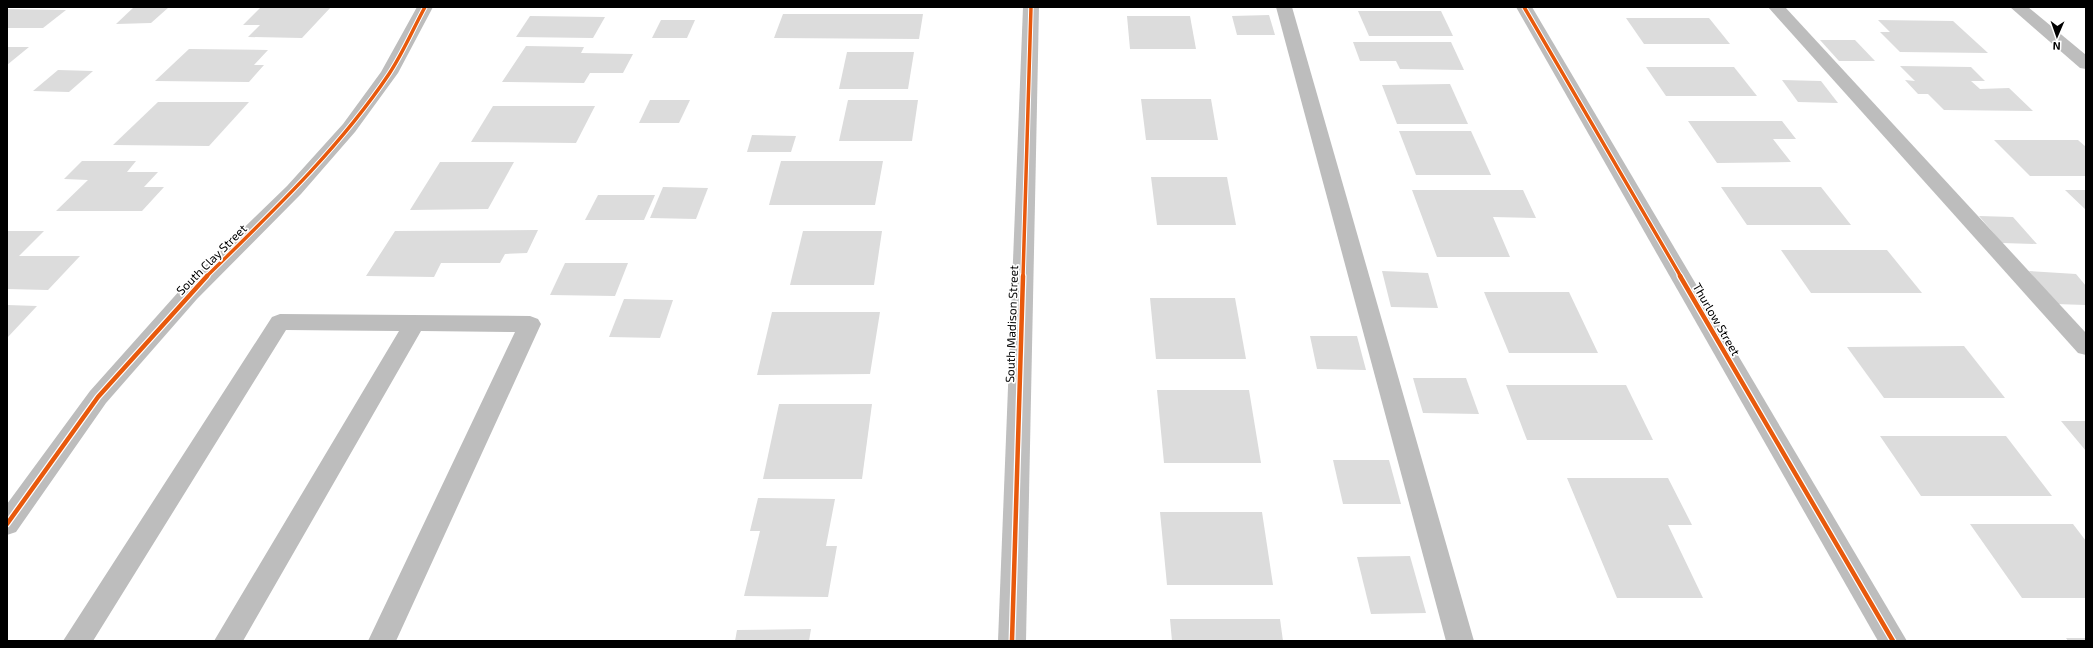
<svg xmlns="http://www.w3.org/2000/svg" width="2093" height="648" viewBox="0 0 2093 648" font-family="'Exo 2',sans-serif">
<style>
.building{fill:#dcdcdc}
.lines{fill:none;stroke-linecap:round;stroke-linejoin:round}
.lane{fill:#bdbdbd;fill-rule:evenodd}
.street{fill:#bdbdbd;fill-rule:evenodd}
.secondary{fill:#bfbfbf;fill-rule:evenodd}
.cycleway-far1-casing{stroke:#fff;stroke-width:5.5}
.cycleway-casing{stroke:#fff;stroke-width:7}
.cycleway-far1{stroke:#e8590c;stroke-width:3.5}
.cycleway{stroke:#e8590c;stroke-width:4.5}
.labels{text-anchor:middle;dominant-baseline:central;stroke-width:3.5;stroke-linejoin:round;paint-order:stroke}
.street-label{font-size:12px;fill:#000;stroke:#fff}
</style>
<rect width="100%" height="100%" fill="#fff"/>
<g class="building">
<path d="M 134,7 L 169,7 L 151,23 L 116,24 Z"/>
<path d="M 261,7 L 331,7 L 302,38 L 248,37 L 260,25 L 243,25 Z"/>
<path d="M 7,9 L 66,10 L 43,28 L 7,28 Z"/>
<path d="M 1358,11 L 1441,11 L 1453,36 L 1369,36 Z"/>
<path d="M 783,14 L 923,14 L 919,39 L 774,38 Z"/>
<path d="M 1269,15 L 1275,35 L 1237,35 L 1232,16 Z"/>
<path d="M 530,16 L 605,17 L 593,38 L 516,37 Z"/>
<path d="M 1127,16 L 1190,16 L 1196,49 L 1130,49 Z"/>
<path d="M 1626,18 L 1709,18 L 1730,44 L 1644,44 Z"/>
<path d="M 661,20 L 695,20 L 687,38 L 652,38 Z"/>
<path d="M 1878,20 L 1953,21 L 1988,53 L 1900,52 L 1880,32 L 1890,32 Z"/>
<path d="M 1820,40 L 1855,40 L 1875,61 L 1839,61 Z"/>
<path d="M 1353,42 L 1451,42 L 1464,70 L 1400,69 L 1396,61 L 1360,61 Z"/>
<path d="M 526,46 L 584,47 L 581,53 L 633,54 L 623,73 L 590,73 L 584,83 L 502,82 Z"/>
<path d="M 7,47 L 29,47 L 7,65 Z"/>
<path d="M 189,49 L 268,50 L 254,65 L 264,65 L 249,82 L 155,81 Z"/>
<path d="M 847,52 L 914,52 L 908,89 L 839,89 Z"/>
<path d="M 1900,66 L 1971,67 L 1985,81 L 1971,81 L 1980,89 L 2009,88 L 2033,111 L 1944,110 L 1928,94 L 1918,94 L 1905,80 L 1915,81 Z"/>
<path d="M 1646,67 L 1734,67 L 1757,96 L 1666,96 Z"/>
<path d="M 58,70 L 93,71 L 69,92 L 33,91 Z"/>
<path d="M 1782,80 L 1821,81 L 1838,103 L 1798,102 Z"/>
<path d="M 1450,84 L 1468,124 L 1397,124 L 1382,85 Z"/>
<path d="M 1141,99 L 1211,99 L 1218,140 L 1146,140 Z"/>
<path d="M 650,100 L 690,100 L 679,123 L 639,123 Z"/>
<path d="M 848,100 L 918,100 L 912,141 L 839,141 Z"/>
<path d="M 158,102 L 249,102 L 209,146 L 113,145 Z"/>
<path d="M 493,106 L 595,106 L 576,143 L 471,142 Z"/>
<path d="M 1688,121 L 1782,121 L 1796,139 L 1773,139 L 1791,162 L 1717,163 Z"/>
<path d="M 1399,131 L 1471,131 L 1491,175 L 1416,175 Z"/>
<path d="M 752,135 L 796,136 L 791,152 L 747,152 Z"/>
<path d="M 1994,140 L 2078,140 L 2086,147 L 2086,176 L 2030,176 Z"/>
<path d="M 82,161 L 136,161 L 127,172 L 158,172 L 144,187 L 164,187 L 142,211 L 56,211 L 88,180 L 64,179 Z"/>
<path d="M 781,161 L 883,161 L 875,205 L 769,205 Z"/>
<path d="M 440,162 L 514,162 L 488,209 L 410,210 Z"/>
<path d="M 1151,177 L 1227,177 L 1236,225 L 1157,225 Z"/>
<path d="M 663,187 L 708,188 L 696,219 L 650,218 Z"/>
<path d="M 1721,187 L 1821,187 L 1851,225 L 1747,225 Z"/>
<path d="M 1412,190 L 1523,190 L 1536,218 L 1493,217 L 1510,257 L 1437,257 Z"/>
<path d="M 2065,190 L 2086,190 L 2086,210 Z"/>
<path d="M 598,195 L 655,195 L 644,220 L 585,220 Z"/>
<path d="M 1979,216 L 2013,217 L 2037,244 L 2002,243 Z"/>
<path d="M 538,230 L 527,253 L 505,254 L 500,263 L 441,263 L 434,277 L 366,276 L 395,231 Z"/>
<path d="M 7,231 L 44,231 L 19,256 L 80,256 L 48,290 L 7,289 Z"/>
<path d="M 803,231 L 882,231 L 874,285 L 790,285 Z"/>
<path d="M 1781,250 L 1887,250 L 1922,293 L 1811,293 Z"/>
<path d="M 565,263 L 628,263 L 615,296 L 550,295 Z"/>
<path d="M 1382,271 L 1428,273 L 1438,308 L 1391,307 Z"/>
<path d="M 2029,271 L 2076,274 L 2086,286 L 2086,305 L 2055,304 Z"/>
<path d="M 1484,292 L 1569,292 L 1598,353 L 1509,353 Z"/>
<path d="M 1150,298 L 1235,298 L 1246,359 L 1156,359 Z"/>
<path d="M 624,299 L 673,300 L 660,338 L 609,337 Z"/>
<path d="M 7,305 L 37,306 L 7,338 Z"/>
<path d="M 772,312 L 880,312 L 870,374 L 757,375 Z"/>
<path d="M 1310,336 L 1357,336 L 1366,370 L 1317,369 Z"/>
<path d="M 1964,346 L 2005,398 L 1884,398 L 1847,347 Z"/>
<path d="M 1413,378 L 1466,378 L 1479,414 L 1423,413 Z"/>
<path d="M 1506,385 L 1626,385 L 1653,440 L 1527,440 Z"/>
<path d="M 1157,390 L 1249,390 L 1261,463 L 1164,463 Z"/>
<path d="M 779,404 L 872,404 L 862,479 L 763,479 Z"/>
<path d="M 2061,421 L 2086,421 L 2086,451 Z"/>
<path d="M 1880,436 L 2006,436 L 2052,496 L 1921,496 Z"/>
<path d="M 1333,460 L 1389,460 L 1401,504 L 1343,504 Z"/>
<path d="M 1567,478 L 1668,478 L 1692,525 L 1668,525 L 1703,598 L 1617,598 Z"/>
<path d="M 758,498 L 835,499 L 826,546 L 837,546 L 828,597 L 744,596 L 760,531 L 750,531 Z"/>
<path d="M 1160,512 L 1262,512 L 1273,585 L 1167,585 Z"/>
<path d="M 1970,524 L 2073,524 L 2086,541 L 2086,598 L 2022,598 Z"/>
<path d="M 1410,556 L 1426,613 L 1371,614 L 1357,557 Z"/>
<path d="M 1170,619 L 1280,619 L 1283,641 L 1172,641 Z"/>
<path d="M 811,629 L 809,641 L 735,641 L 737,630 Z"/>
<path d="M 2066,638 L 2086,638 L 2086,641 L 2068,641 Z"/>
</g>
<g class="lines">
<g class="lane">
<path d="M 1276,7 L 1292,7 L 1474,641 L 1446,641 Z"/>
<path d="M 1768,7 L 1785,7 L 2086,333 L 2086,355 L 2078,353 Z"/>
<path d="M 280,314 L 530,316 L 538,319 L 541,324 L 396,641 L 368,641 L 515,332 L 421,331 L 243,641 L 214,641 L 399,331 L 286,330 L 93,641 L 63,641 L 272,317 Z"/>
</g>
<g class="street">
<path d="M 417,7 L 433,7 L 398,73 L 355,132 L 301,194 L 197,299 L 106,403 L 16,532 L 7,535 L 7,504 L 90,391 L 181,289 L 287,186 L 343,124 L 381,72 Z"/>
<path d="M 1516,7 L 1532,7 L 1907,641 L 1878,641 Z"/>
<path d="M 2010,7 L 2028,7 L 2086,55 L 2086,69 L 2080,68 Z"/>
</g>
<path class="secondary" d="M 1023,7 L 1039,7 L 1026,641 L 998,641 Z"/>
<defs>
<g id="cycleway-far1">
<path d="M 1524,7 L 1681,277"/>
<path d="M 206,277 C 271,213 338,150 389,74 C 403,53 413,29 425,7"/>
<path d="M 1023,277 L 1031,7"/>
</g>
<g id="cycleway">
<path d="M 1680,276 L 1893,641"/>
<path d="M 7,524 L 98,397 L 207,276"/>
<path d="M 1012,641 L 1023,276"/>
</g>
</defs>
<use href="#cycleway-far1" class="cycleway-far1-casing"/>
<use href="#cycleway" class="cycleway-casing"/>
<use href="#cycleway-far1" class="cycleway-far1"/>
<use href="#cycleway" class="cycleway"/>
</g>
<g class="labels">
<g class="street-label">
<text transform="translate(211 259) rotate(-45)">South Clay Street</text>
<text transform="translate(1717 319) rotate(60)">Thurlow Street</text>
<text transform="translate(1011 324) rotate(-88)">South Madison Street</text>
</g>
</g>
<rect width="2093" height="648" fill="none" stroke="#000000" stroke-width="16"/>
<g transform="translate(2057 36) rotate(182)" stroke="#ffffff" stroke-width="3" paint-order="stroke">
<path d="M0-3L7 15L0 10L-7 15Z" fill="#000000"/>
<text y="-6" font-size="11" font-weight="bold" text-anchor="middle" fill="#000000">N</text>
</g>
</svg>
